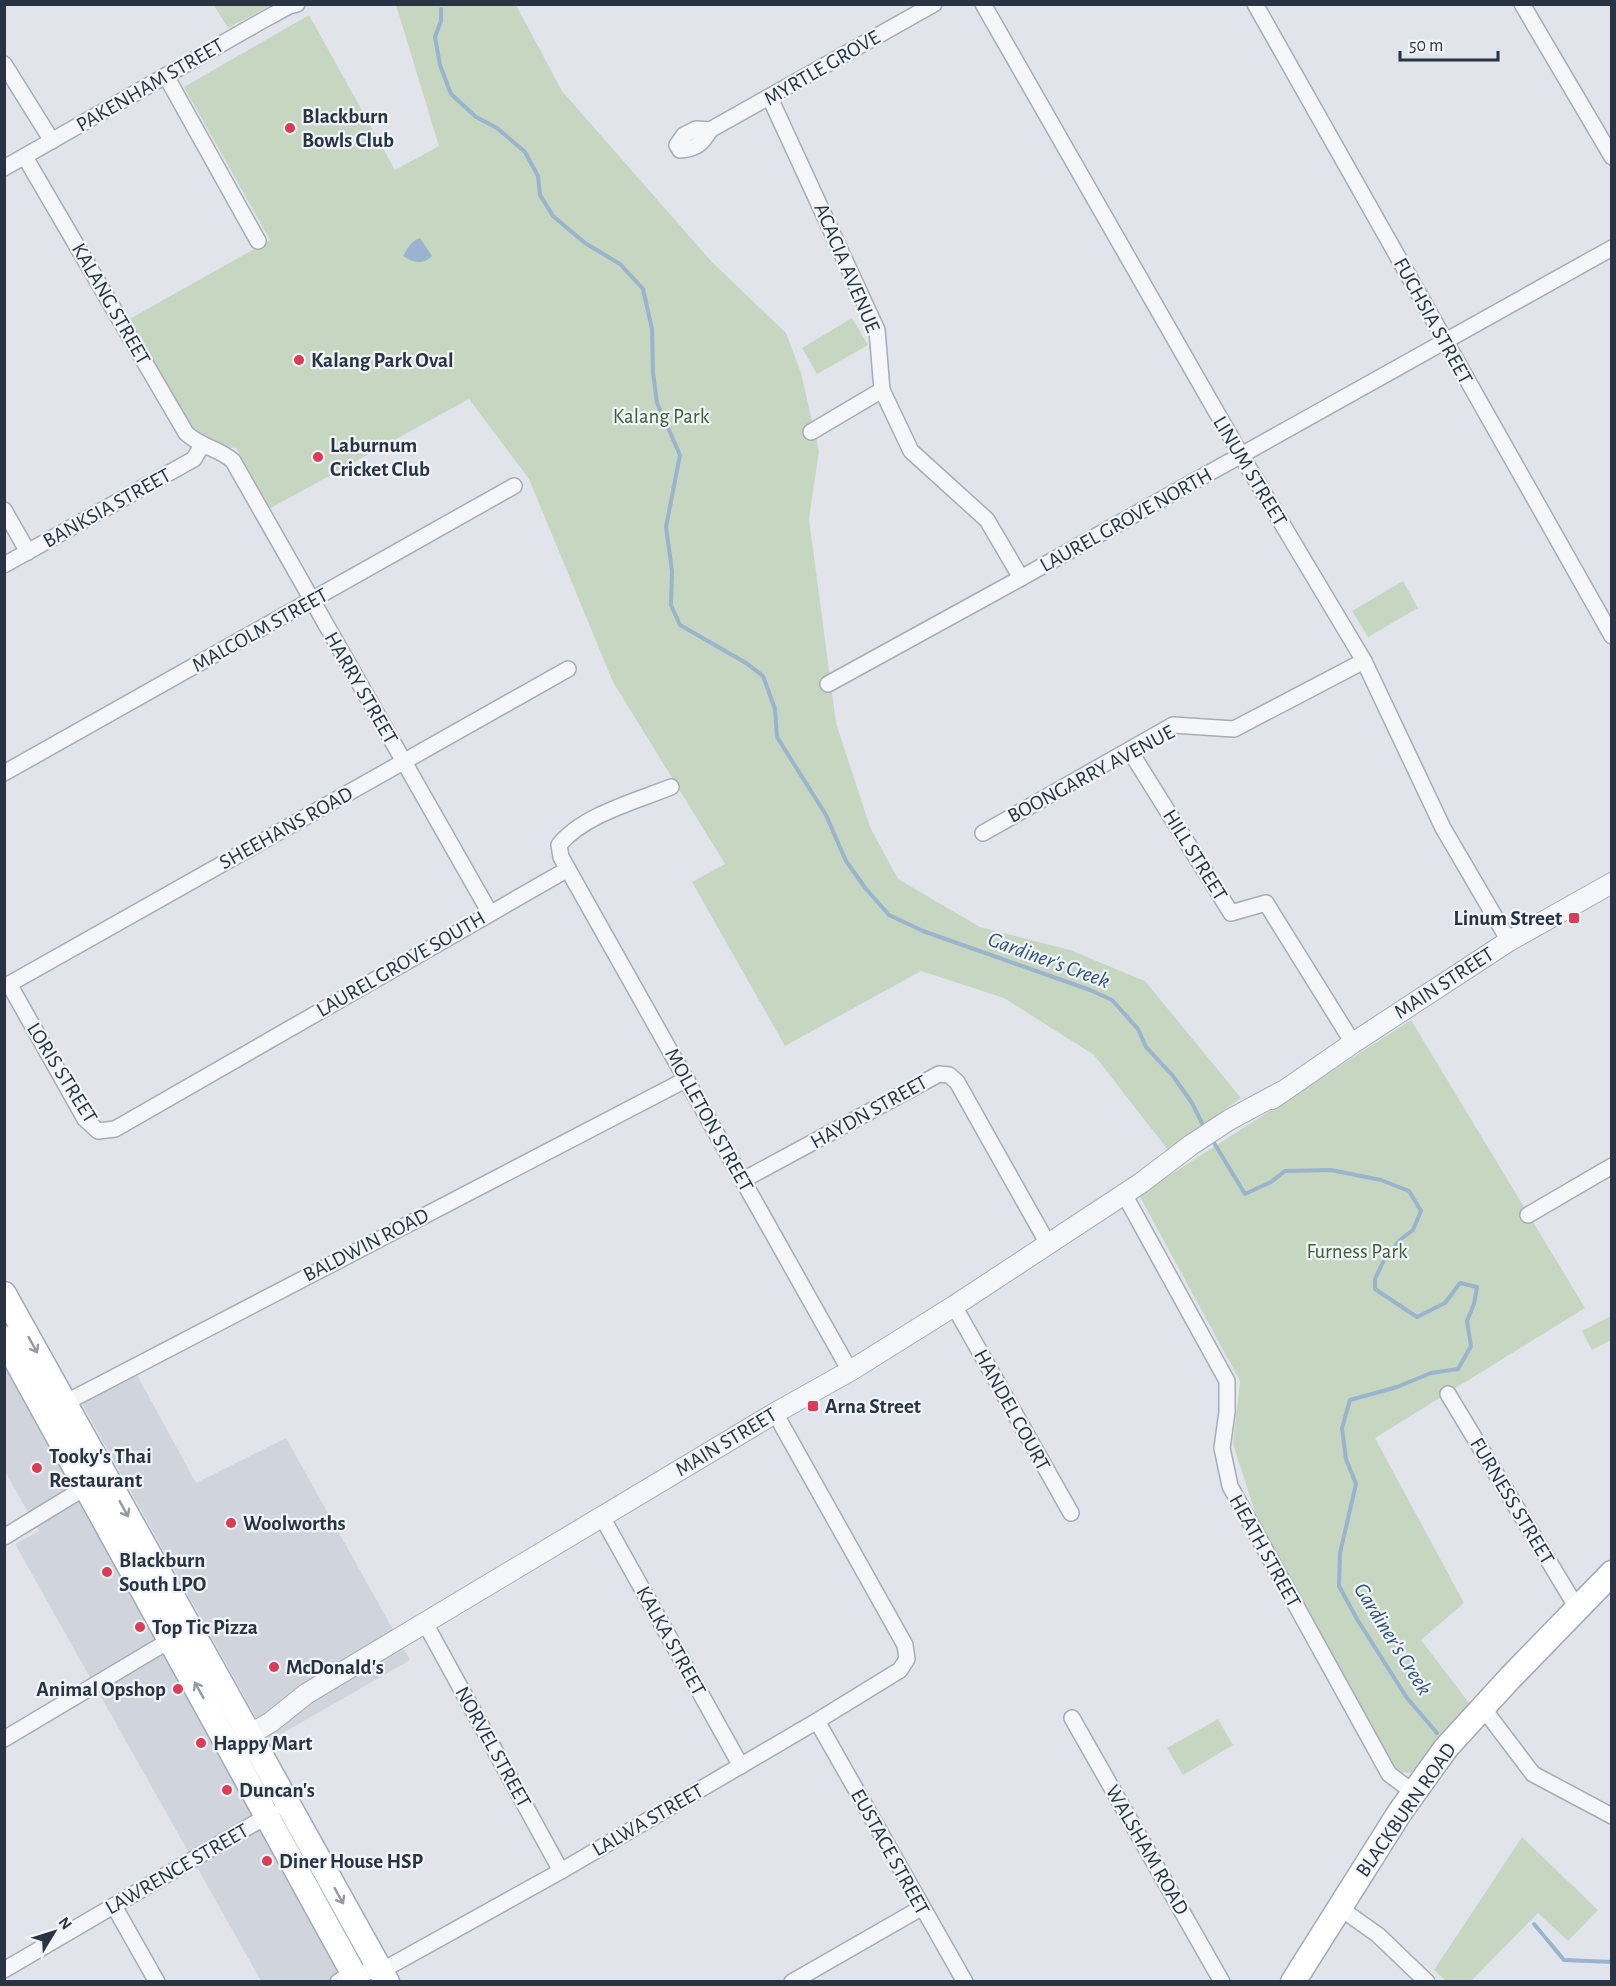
<svg xmlns="http://www.w3.org/2000/svg" width="1616" height="1986" viewBox="0 0 1616 1986" font-family="'Alegreya Sans',sans-serif">
<style>
.built{fill:#cfd4dd}
.green{fill:#c7d6c1}
.water{fill:#99b4ce}
.lines{fill:none;stroke-linecap:round;stroke-linejoin:round}
.stream{stroke:#99b4ce;stroke-width:4}
.minor-casing{stroke:#a6acb6;stroke-width:18}
.tertiary-casing{stroke:#a6acb6;stroke-width:22}
.primary-casing{stroke:#9fa9b8;stroke-width:27}
.minor{stroke:#f4f6f9;stroke-width:15}
.tertiary{stroke:#f4f6f9;stroke-width:20}
.primary{stroke:#fff;stroke-width:24}
.oneway{stroke:#9499a2}
.poi-dot{fill:#da3c56;stroke:#f1f4f8;stroke-width:2}
.labels{text-anchor:middle;dominant-baseline:central;stroke-width:4.5;stroke-linejoin:round;paint-order:stroke}
.street-label{font-size:21px;fill:#283344;stroke:#f1f4f8}
.poi-label{font-size:21px;font-weight:bold;fill:#283344;stroke:#f1f4f8;text-anchor:start}
.park-label{font-size:21px;fill:#3d6134;stroke:#f1f4f8}
.water-label{font-size:22px;font-style:italic;fill:#2e527c;stroke:#f1f4f8}
</style>
<rect width="100%" height="100%" fill="#e1e5eb"/>
<g class="built">
<path d="M 4,1352 L 346,1981 L 261,1981 L 15,1544 L 39,1531 L 5,1472 Z"/>
<path d="M 130,1362 L 196,1483 L 286,1438 L 410,1660 L 269,1741 L 75,1391 Z"/>
</g>
<g class="green">
<path d="M 214,5 L 271,5 L 228,28 Z"/>
<path d="M 396,5 L 516,5 L 562,91 L 711,261 L 786,333 L 801,373 L 819,451 L 809,519 L 836,723 L 870,827 L 898,879 L 980,927 L 1070,950 L 1145,981 L 1241,1098 L 1168,1150 L 1094,1055 L 1004,998 L 921,971 L 785,1046 L 692,882 L 725,864 L 613,682 L 529,479 L 469,399 L 269,509 L 236,448 L 202,445 L 194,441 L 126,321 L 270,240 L 184,87 L 309,15 L 395,170 L 439,146 Z"/>
<path d="M 852,318 L 868,345 L 817,374 L 802,348 Z"/>
<path d="M 1403,581 L 1418,608 L 1368,637 L 1352,611 Z"/>
<path d="M 1411,1020 L 1585,1308 L 1375,1438 L 1464,1603 L 1421,1640 L 1473,1708 L 1411,1773 L 1398,1772 L 1258,1521 L 1233,1444 L 1240,1381 L 1139,1195 Z"/>
<path d="M 1611,1316 L 1611,1340 L 1592,1350 L 1582,1331 Z"/>
<path d="M 1218,1719 L 1233,1745 L 1183,1775 L 1167,1748 Z"/>
<path d="M 1522,1837 L 1598,1910 L 1568,1941 L 1538,1913 L 1471,1981 L 1446,1981 L 1434,1970 Z"/>
</g>
<path class="water" d="M 420,238 L 432,256 C 423,265 414,263 403,256 C 408,248 411,241 420,238 Z"/>
<g class="lines">
<g class="stream">
<path d="M 441,9 L 441,21 L 435,37 L 440,65 L 451,94 L 476,117 L 497,128 L 525,152 L 538,176 L 540,195 L 553,216 L 585,243 L 620,264 L 643,289 L 652,329 L 653,373 L 657,403 L 680,455 L 666,527 L 672,571 L 671,605 L 680,625 L 746,663 L 763,676 L 775,709 L 777,737 L 826,815 L 846,861 L 866,889 L 889,915 L 923,931 L 1090,990 L 1112,1000 L 1138,1029 L 1146,1047 L 1173,1076 L 1192,1103 L 1205,1129"/>
<path d="M 1211,1138 L 1245,1194 L 1271,1182 L 1285,1171 L 1331,1170 L 1381,1180 L 1409,1191 L 1421,1211 L 1413,1230 L 1400,1240 L 1384,1260 L 1375,1279 L 1375,1289 L 1417,1317 L 1445,1303 L 1460,1283 L 1477,1287 L 1474,1304 L 1467,1321 L 1471,1346 L 1458,1369 L 1431,1373 L 1397,1387 L 1350,1400 L 1342,1428 L 1346,1459 L 1356,1484 L 1340,1553 L 1339,1586 L 1357,1619 L 1407,1698 L 1437,1733"/>
<path d="M 1534,1924 L 1564,1960 L 1612,1962"/>
</g>
<defs>
<g id="minor">
<path d="M 983,4 L 1241,455 L 1364,661 L 1443,828 L 1509,941"/>
<path d="M 1255,4 L 1612,636"/>
<path d="M 1522,4 L 1612,157"/>
<path d="M 4,64 L 52,141"/>
<path d="M 166,76 L 258,241"/>
<path d="M 770,98 L 877,330 L 882,390 L 911,451 L 987,520 L 1021,578"/>
<path d="M 696,129 L 710,130 C 702,144 696,149 680,150 L 677,145 L 684,135 Z"/>
<path d="M 710,130 L 934,4"/>
<path d="M 25,157 L 186,433 C 200,447 219,448 233,461 L 490,913"/>
<path d="M 4,168 L 258,23 L 289,6 L 297,4"/>
<path d="M 811,432 L 882,390"/>
<path d="M 4,510 L 28,552"/>
<path d="M 4,565 L 194,459 L 202,445"/>
<path d="M 828,684 L 1021,578 L 1612,248"/>
<path d="M 1130,751 L 1231,913 L 1266,903 L 1353,1043"/>
<path d="M 4,773 L 514,486"/>
<path d="M 671,787 C 636,801 583,815 559,845 L 561,857 L 850,1371"/>
<path d="M 983,833 L 1173,725 L 1234,729 L 1364,661"/>
<path d="M 9,984 L 85,1119 L 98,1131 L 115,1129 L 568,869"/>
<path d="M 4,987 L 568,669"/>
<path d="M 743,1180 L 939,1074 L 949,1075 L 957,1082 L 1048,1244"/>
<path d="M 1124,1194 L 1227,1381 L 1227,1412 L 1222,1448 L 1230,1486 L 1389,1774 L 1413,1792"/>
<path d="M 1528,1215 L 1612,1166"/>
<path d="M 954,1306 L 1071,1513"/>
<path d="M 1448,1394 L 1577,1608"/>
<path d="M 59,1406 L 687,1079"/>
<path d="M 602,1517 L 741,1766"/>
<path d="M 4,1537 L 86,1487"/>
<path d="M 425,1623 L 561,1871"/>
<path d="M 1483,1708 L 1533,1774 L 1612,1816"/>
<path d="M 1072,1718 L 1222,1982"/>
<path d="M 817,1721 L 965,1982"/>
<path d="M 4,1739 L 177,1636"/>
<path d="M 114,1906 L 157,1982"/>
<path d="M 1340,1908 L 1378,1935 L 1427,1982"/>
<path d="M 4,1970 L 272,1813"/>
<path d="M 338,1982 L 353,1973 L 381,1971 L 561,1871 L 817,1721 L 900,1670 L 907,1659 L 905,1645 L 775,1413"/>
<path d="M 792,1982 L 921,1908"/>
</g>
<g id="tertiary">
<path d="M 1272,1099 L 1353,1043 L 1509,941 L 1612,883"/>
<path d="M 249,1735 L 271,1722 L 306,1694 L 775,1413 L 850,1371 L 954,1306 L 1141,1183 L 1191,1145 L 1229,1120 L 1281,1092"/>
</g>
<g id="primary">
<path d="M 4,1294 L 387,1982"/>
<path d="M 4,1338 L 358,1982"/>
<path d="M 1293,1982 L 1400,1812 L 1446,1748 L 1510,1678 L 1612,1573"/>
</g>
</defs>
<use href="#minor" class="minor-casing"/>
<use href="#tertiary" class="tertiary-casing"/>
<use href="#primary" class="primary-casing"/>
<use href="#minor" class="minor"/>
<use href="#tertiary" class="tertiary"/>
<use href="#primary" class="primary"/>
</g>
<defs><path id="oneway-shaft" d="M-6 0H5M1.5-3L5.5 0L1.5 3" fill="none" stroke-width="1.6" stroke-linecap="round" stroke-linejoin="round" transform="scale(1.5)"/></defs>
<g class="oneway">
<use href="#oneway-shaft" transform="translate(33 1345) rotate(61)"/>
<use href="#oneway-shaft" transform="translate(124 1509) rotate(61)"/>
<use href="#oneway-shaft" transform="translate(199 1690) rotate(-119)"/>
<use href="#oneway-shaft" transform="translate(339 1896) rotate(61)"/>
</g>
<g class="poi-dot">
<circle cx="290" cy="128" r="6"/>
<circle cx="299" cy="360" r="6"/>
<circle cx="318" cy="457" r="6"/>
<rect x="1568" y="912" width="12" height="12" rx="3"/>
<rect x="807" y="1400" width="12" height="12" rx="3"/>
<circle cx="37" cy="1468" r="6"/>
<circle cx="231" cy="1523" r="6"/>
<circle cx="107" cy="1572" r="6"/>
<circle cx="140" cy="1627" r="6"/>
<circle cx="274" cy="1667" r="6"/>
<circle cx="178" cy="1689" r="6"/>
<circle cx="201" cy="1743" r="6"/>
<circle cx="227" cy="1790" r="6"/>
<circle cx="267" cy="1861" r="6"/>
</g>
<g class="labels">
<g class="street-label">
<text transform="translate(822 68) rotate(-30)">MYRTLE GROVE</text>
<text transform="translate(150 85) rotate(-30)">PAKENHAM STREET</text>
<text transform="translate(847 268) rotate(67)">ACACIA AVENUE</text>
<text transform="translate(111 304) rotate(60)">KALANG STREET</text>
<text transform="translate(1433 321) rotate(61)">FUCHSIA STREET</text>
<text transform="translate(1250 471) rotate(59)">LINUM STREET</text>
<text transform="translate(107 508) rotate(-29)">BANKSIA STREET</text>
<text transform="translate(1126 520) rotate(-29)">LAUREL GROVE NORTH</text>
<text transform="translate(260 630) rotate(-29)">MALCOLM STREET</text>
<text transform="translate(361 688) rotate(60)">HARRY STREET</text>
<text transform="translate(1091 774) rotate(-28)">BOONGARRY AVENUE</text>
<text transform="translate(286 828) rotate(-29)">SHEEHANS ROAD</text>
<text transform="translate(1195 855) rotate(58)">HILL STREET</text>
<text transform="translate(401 964) rotate(-30)">LAUREL GROVE SOUTH</text>
<text transform="translate(1444 983) rotate(-33)">MAIN STREET</text>
<text transform="translate(62 1073) rotate(58)">LORIS STREET</text>
<text transform="translate(869 1112) rotate(-29)">HAYDN STREET</text>
<text transform="translate(709 1120) rotate(61)">MOLLETON STREET</text>
<text transform="translate(366 1245) rotate(-27)">BALDWIN ROAD</text>
<text transform="translate(1012 1410) rotate(61)">HANDEL COURT</text>
<text transform="translate(726 1442) rotate(-31)">MAIN STREET</text>
<text transform="translate(1512 1501) rotate(59)">FURNESS STREET</text>
<text transform="translate(1265 1551) rotate(61)">HEATH STREET</text>
<text transform="translate(671 1641) rotate(61)">KALKA STREET</text>
<text transform="translate(493 1747) rotate(61)">NORVEL STREET</text>
<text transform="translate(1406 1810) rotate(-55)">BLACKBURN ROAD</text>
<text transform="translate(648 1820) rotate(-30)">LALWA STREET</text>
<text transform="translate(1147 1850) rotate(60)">WALSHAM ROAD</text>
<text transform="translate(890 1852) rotate(61)">EUSTACE STREET</text>
<text transform="translate(177 1869) rotate(-30)">LAWRENCE STREET</text>
</g>
<g class="poi-label">
<text x="302" y="116">Blackburn<tspan x="302" dy="24">Bowls Club</tspan></text>
<text x="311" y="360">Kalang Park Oval</text>
<text x="330" y="445">Laburnum<tspan x="330" dy="24">Cricket Club</tspan></text>
<text x="1562" y="918" text-anchor="end">Linum Street</text>
<text x="825" y="1406">Arna Street</text>
<text x="49" y="1456">Tooky's Thai<tspan x="49" dy="24">Restaurant</tspan></text>
<text x="243" y="1523">Woolworths</text>
<text x="119" y="1560">Blackburn<tspan x="119" dy="24">South LPO</tspan></text>
<text x="152" y="1627">Top Tic Pizza</text>
<text x="286" y="1667">McDonald's</text>
<text x="166" y="1689" text-anchor="end">Animal Opshop</text>
<text x="213" y="1743">Happy Mart</text>
<text x="239" y="1790">Duncan's</text>
<text x="279" y="1861">Diner House HSP</text>
</g>
<g class="park-label">
<text x="661" y="416">Kalang Park</text>
<text x="1357" y="1251">Furness Park</text>
</g>
<g class="water-label">
<text transform="translate(1049 960) rotate(20)">Gardiner's Creek</text>
<text transform="translate(1393 1639) rotate(58)">Gardiner's Creek</text>
</g>
</g>
<rect width="1616" height="1986" fill="none" stroke="#283344" stroke-width="12"/>
<g transform="translate(54 1932) rotate(52)" stroke="#f1f4f8" stroke-width="4.5" paint-order="stroke">
<path d="M0-4.5L10 22L0 15L-10 22Z" fill="#283344"/>
<text y="-9" font-size="16" font-weight="bold" text-anchor="middle" fill="#283344">N</text>
</g>
<path d="M1400 51v9h98v-9" fill="none" stroke="#283344" stroke-width="3"/>
<text x="1409" y="51" font-size="18" fill="#283344" stroke="#f1f4f8" stroke-width="4.5" paint-order="stroke">50 m</text>
</svg>
